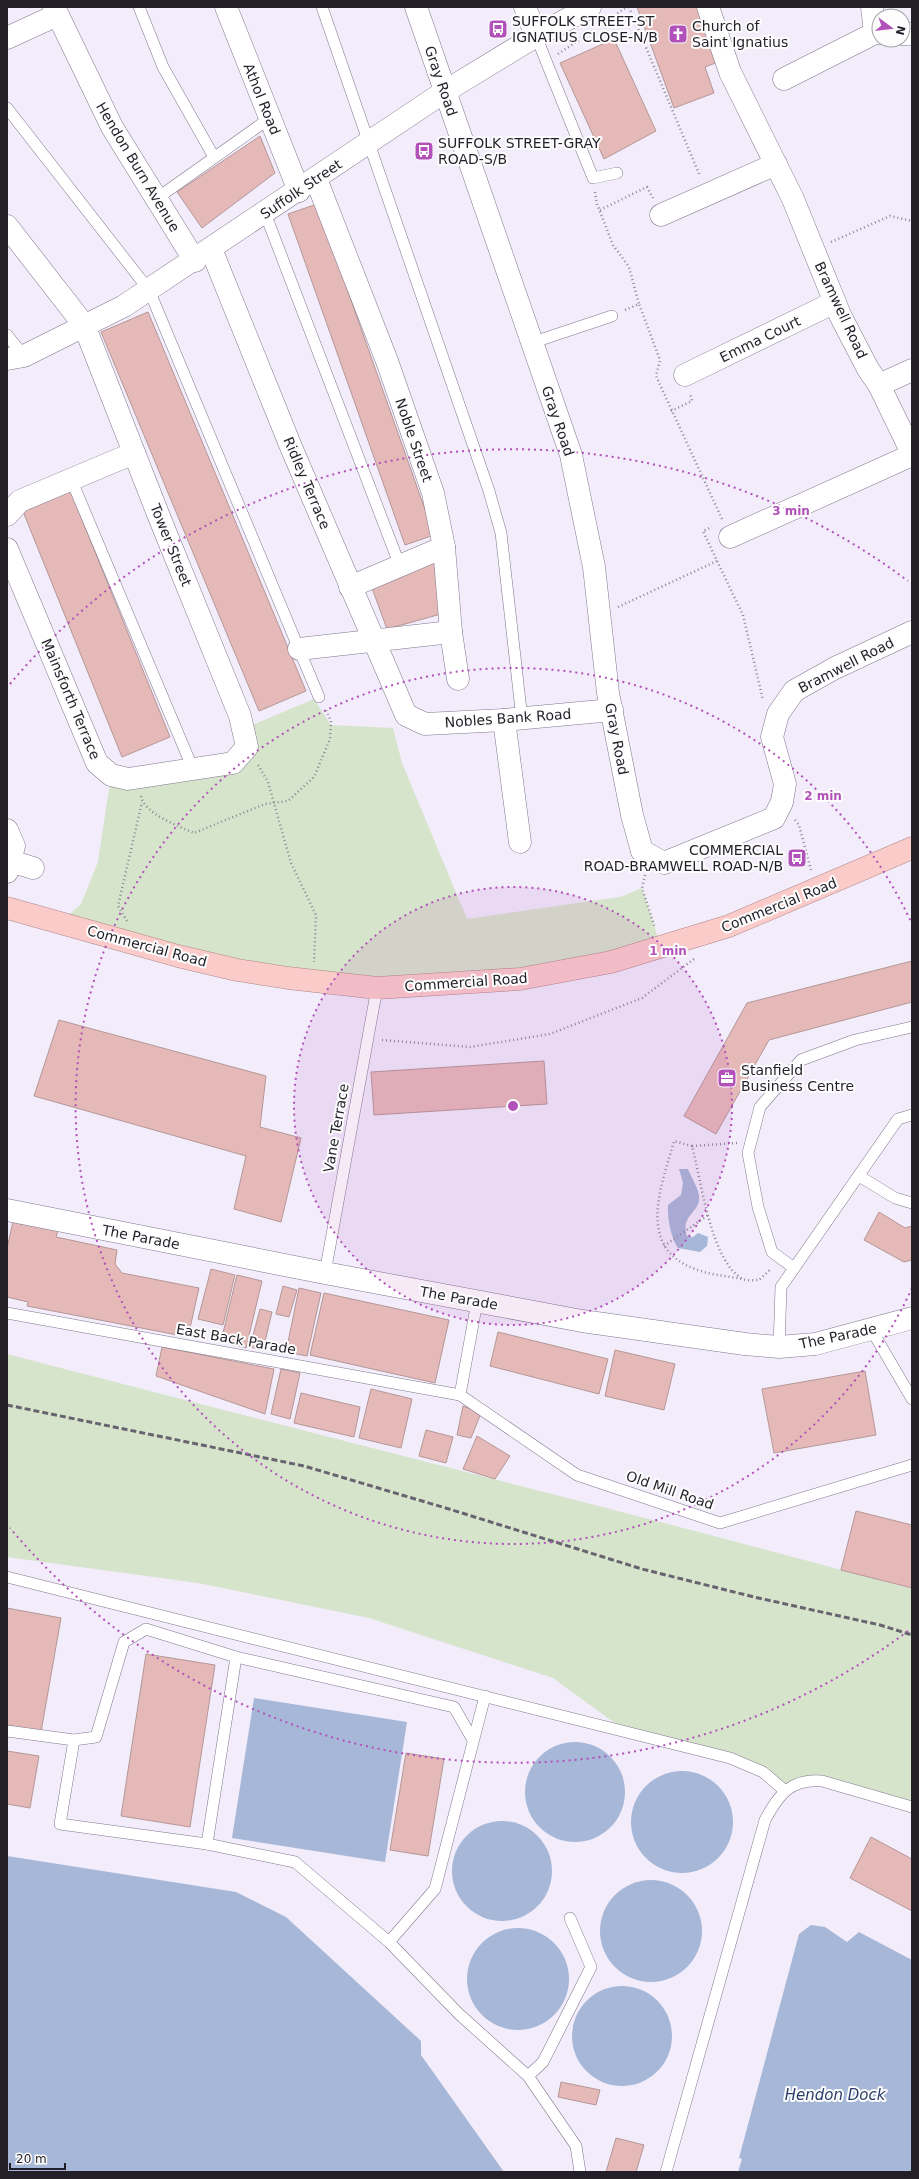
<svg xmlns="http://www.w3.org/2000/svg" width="919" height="2179" viewBox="0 0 919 2179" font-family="'DejaVu Sans',sans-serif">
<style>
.green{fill:#d6e4cc}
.water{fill:#a7b7d8}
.building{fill:#e5b9b8;stroke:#b49796}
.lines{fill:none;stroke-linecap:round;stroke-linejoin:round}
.service-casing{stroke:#7f778d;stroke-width:12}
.minor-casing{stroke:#7f778d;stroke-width:23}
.tertiary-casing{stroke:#7f778d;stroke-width:23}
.trunk-casing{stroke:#ae8688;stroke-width:23}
.path{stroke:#8d8894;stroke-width:2.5;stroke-dasharray:1 3;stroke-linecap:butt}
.service{stroke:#fff;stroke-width:11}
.minor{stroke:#fff;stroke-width:22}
.tertiary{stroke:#fff;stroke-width:22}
.trunk{stroke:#fbcbca;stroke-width:22}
.rail{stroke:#68646f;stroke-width:3;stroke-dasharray:6 3;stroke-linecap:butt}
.ring{fill:none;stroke:#b251b9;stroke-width:2;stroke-dasharray:2 4}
.labels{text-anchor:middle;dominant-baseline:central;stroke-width:4;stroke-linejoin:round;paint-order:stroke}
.poi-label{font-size:14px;fill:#221f28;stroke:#fcfdfc;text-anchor:start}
.street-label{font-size:14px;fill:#221f28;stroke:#fcfdfc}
.water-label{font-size:15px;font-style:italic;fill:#293c69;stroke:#fcfdfc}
.centre{fill:#b251b9;stroke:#fcfdfc;stroke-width:2}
.ring-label{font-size:12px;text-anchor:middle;font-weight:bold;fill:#b251b9;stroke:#fcfdfc;stroke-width:4;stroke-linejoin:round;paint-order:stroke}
</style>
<rect width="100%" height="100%" fill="#f2ecfb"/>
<g class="green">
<path d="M 314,699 L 331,725 L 393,728 L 402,763 L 467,919 L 620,897 L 642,888 L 661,947 L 611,962 L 377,988 L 60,923 L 81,904 L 98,862 L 111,775 L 233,763 L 243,729 Z"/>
<path d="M 7,1354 C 309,1433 611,1507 912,1589 L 912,1807 L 822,1781 L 784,1790 L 763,1772 L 627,1732 L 553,1678 L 369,1618 L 198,1583 L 7,1557 Z"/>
</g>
<g class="water">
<path d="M 679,1169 L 688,1169 C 691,1177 698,1187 699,1196 C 701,1213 680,1214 687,1236 L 693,1237 L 698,1233 L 708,1237 L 707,1246 L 700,1252 L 678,1248 C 671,1238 667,1218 668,1205 L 681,1195 L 683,1183 Z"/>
<path d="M 254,1698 L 407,1722 L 385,1862 L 232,1838 Z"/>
<circle cx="575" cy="1792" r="50"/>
<circle cx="682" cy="1822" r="51"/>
<circle cx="502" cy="1871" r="50"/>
<path d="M 7,1856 L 236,1892 L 286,1917 L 421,2041 L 421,2055 L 504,2172 L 7,2172 Z"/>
<circle cx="651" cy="1931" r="51"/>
<path d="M 811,1925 L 825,1927 L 847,1942 L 859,1932 L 912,1960 L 912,2172 L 738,2172 L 742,2159 L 739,2158 L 799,1934 Z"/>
<circle cx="518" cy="1979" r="51"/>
<circle cx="622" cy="2036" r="50"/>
</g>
<g class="building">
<path d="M 637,7 L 698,7 L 718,62 L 705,67 L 714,93 L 674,108 Z"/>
<path d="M 614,39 L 656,131 L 604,159 L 560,63 Z"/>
<path d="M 260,136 L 275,173 L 202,228 L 177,192 Z"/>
<path d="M 317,204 L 434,535 L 405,545 L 288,214 Z"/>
<path d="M 148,312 L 306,691 L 259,711 L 101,332 Z"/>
<path d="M 70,490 L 170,737 L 122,757 L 22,509 Z"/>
<path d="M 434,562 L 441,614 L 387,629 L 372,588 Z"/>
<path d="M 912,961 L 912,1002 L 769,1040 L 716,1134 L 684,1116 L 747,1003 Z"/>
<path d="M 59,1020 L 266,1076 L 260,1127 L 301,1138 L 281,1222 L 234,1209 L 246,1156 L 34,1096 Z"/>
<path d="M 544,1061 L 547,1104 L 374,1115 L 371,1072 Z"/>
<path d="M 879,1212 L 905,1228 L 912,1226 L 912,1260 L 904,1262 L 864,1240 Z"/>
<path d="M 13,1222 L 58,1231 L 56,1237 L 117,1250 L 115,1264 L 122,1273 L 199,1288 L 188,1337 L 27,1306 L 28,1302 L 7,1297 L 7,1248 Z"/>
<path d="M 211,1269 L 235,1275 L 223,1325 L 198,1319 Z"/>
<path d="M 237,1275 L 262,1281 L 246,1348 L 221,1341 Z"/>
<path d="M 283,1286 L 297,1290 L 289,1317 L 276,1314 Z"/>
<path d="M 299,1288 L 321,1293 L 307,1356 L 286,1352 Z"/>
<path d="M 324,1293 L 449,1320 L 435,1383 L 310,1355 Z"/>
<path d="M 260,1309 L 272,1312 L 263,1350 L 250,1347 Z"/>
<path d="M 498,1332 L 608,1359 L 599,1394 L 490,1366 Z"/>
<path d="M 162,1347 L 274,1369 L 265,1414 L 156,1376 Z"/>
<path d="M 615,1350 L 675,1364 L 664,1410 L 605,1396 Z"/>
<path d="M 281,1369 L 300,1373 L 290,1419 L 271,1414 Z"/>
<path d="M 865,1371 L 876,1435 L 774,1453 L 762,1389 Z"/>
<path d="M 371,1389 L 412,1399 L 401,1448 L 359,1438 Z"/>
<path d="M 301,1393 L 360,1407 L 354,1437 L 294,1423 Z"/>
<path d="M 463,1406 L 481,1413 L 471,1438 L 457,1435 Z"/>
<path d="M 426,1430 L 453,1437 L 446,1463 L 419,1456 Z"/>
<path d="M 477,1436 L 510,1456 L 495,1479 L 463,1469 Z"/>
<path d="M 856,1511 L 912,1525 L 912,1588 L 841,1570 Z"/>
<path d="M 7,1608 L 61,1618 L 41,1732 L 7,1725 Z"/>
<path d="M 146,1654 L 215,1665 L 190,1827 L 121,1816 Z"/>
<path d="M 7,1751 L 39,1756 L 30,1808 L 7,1804 Z"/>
<path d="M 406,1753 L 444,1759 L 428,1856 L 390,1850 Z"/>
<path d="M 871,1837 L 912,1859 L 912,1911 L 850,1878 Z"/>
<path d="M 561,2082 L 600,2090 L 596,2105 L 558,2097 Z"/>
<path d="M 616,2138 L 644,2145 L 636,2172 L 606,2172 Z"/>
</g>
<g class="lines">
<defs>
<g id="service">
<path d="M 139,7 L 163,67 L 214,157"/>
<path d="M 322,7 L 489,491 L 501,533 L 522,719"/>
<path d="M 536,36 L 593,178 L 617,173"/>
<path d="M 7,108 L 149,290 L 319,697"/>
<path d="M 156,199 L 270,118"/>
<path d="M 265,213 L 400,566"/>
<path d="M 7,335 L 24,356"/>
<path d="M 531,343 L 612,316"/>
<path d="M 71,479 L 193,769"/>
<path d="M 859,1176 L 895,1198 L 912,1203"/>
<path d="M 794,1268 L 772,1252 L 758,1207 L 748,1153 L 760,1107 L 801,1060 L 855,1040 L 912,1027"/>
<path d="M 325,1273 L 377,988"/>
<path d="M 7,1313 L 460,1395 L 577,1475 L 720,1523 L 912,1465"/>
<path d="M 871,1329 L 912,1399"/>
<path d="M 779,1347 L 781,1287 L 898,1119 L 912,1115"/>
<path d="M 460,1395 L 477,1302"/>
<path d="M 7,1577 L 730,1758 L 763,1772 L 784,1790"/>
<path d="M 7,1731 L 74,1740 L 96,1737 L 124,1642 L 146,1629 L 236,1657 L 454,1707 L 473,1740"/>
<path d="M 74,1740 L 60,1824 L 207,1844 L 295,1862 L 389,1942 L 459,2014 L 528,2076 L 576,2146 L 580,2172"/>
<path d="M 207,1844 L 236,1657"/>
<path d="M 389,1942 L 435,1889 L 485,1696"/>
<path d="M 528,2076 L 543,2062 L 591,1967 L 570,1918"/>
<path d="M 666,2172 L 765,1820 C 779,1794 790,1779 822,1781 L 912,1807"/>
</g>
<g id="minor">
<path d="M 54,7 L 112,127 L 195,261"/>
<path d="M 226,7 L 299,191"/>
<path d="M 525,7 L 536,36"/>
<path d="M 708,7 L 730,72 L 793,199 L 840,315 L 868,369 L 879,385 L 912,453"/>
<path d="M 872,7 L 875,33"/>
<path d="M 903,34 L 912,34"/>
<path d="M 7,38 L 57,15"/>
<path d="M 784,79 L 875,33 L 879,33"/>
<path d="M 316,179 L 387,361 L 433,493 L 444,547 L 451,632 L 458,679"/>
<path d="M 661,215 L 776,164"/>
<path d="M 7,226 L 84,325 L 158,514 L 240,716 L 247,747 L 233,763 L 128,779 L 111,775 L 97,763 L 7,549"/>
<path d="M 211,249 L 291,447 L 406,715 L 425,724 L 504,720 L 612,710"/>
<path d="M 685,375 L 835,302"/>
<path d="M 879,385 L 912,370"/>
<path d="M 7,515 L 20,501 L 134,453"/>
<path d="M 730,537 L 912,455"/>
<path d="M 350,587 L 444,547"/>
<path d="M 299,649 L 451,632"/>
<path d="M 504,720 L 520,842"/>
<path d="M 7,830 L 14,846 L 7,872"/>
<path d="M 642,851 L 664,863 L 774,818 L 782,802 L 785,784 L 772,737 L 778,714 L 794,691 L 835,668 L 912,632"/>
<path d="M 10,861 L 33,868"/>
<path d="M 7,1210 L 325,1273 L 582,1321 L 745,1344 L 779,1347 L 815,1344 L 912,1318"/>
</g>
<g id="tertiary">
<path d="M 416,7 L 571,455 L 594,567 L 608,693 L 632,815 L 642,851"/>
<path d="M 7,359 L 24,356 L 124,306 L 444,92 L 536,36 L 590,7"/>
</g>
<path id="trunk" d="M 7,908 L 178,956 L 237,970 L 288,978 L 377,988 L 520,979 L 611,962 L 729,926 L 912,848"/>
</defs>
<use href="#service" class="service-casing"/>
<use href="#minor" class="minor-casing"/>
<use href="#tertiary" class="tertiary-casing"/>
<use href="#trunk" class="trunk-casing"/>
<g class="path">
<path d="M 629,7 L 700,176"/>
<path d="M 604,22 L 627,7"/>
<path d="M 558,54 L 594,30"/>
<path d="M 595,192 L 597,204 L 613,245 L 629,267 L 639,304"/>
<path d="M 600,210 L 647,187 L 653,198"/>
<path d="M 831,242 L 890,216 L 912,221"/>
<path d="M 625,310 L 639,304 L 660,360 L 656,376 L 722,519"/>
<path d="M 671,411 L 692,401 L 690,393"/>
<path d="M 717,561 L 743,615 L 763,700"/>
<path d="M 618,607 L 717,561 L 703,531 L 712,527"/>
<path d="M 258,765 L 268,782 L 291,863 L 316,915 L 314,962"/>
<path d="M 141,796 C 144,814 179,826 194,833 L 265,804 L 288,801 L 314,777 L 330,739 L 331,721 L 325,708"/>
<path d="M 795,820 L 799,825 L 811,870"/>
<path d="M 645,875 L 642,888 L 655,928"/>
<path d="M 127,921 L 118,906 L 142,802"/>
<path d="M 382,1040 L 470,1047 L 550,1034 L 642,998 L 694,959"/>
<path d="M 737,1143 L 692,1146 C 701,1179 711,1263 743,1279 C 747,1281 754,1280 759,1280 L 771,1269"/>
<path d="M 692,1146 L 674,1141 C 662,1185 635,1247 695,1269 C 710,1275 727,1276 743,1279"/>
<path d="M 664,1246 L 708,1215"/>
</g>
<use href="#service" class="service"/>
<use href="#minor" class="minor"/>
<use href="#tertiary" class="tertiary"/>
<use href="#trunk" class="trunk"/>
<path class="rail" d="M 7,1405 L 304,1466 L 449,1509 L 642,1569 L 754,1597 L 880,1625 L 912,1635"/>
</g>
<circle cx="513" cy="1106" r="219" fill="#b251b9" fill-opacity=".12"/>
<g class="ring">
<circle cx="513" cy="1106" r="219"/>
<path d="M912 1288A438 438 0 1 1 912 924"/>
<path d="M908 1631A657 657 0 0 1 10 1528M10 684A657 657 0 0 1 908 581"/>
</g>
<defs>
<symbol id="bus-square" viewBox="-11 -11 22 22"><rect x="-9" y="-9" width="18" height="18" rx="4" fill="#b251b9" stroke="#fcfdfc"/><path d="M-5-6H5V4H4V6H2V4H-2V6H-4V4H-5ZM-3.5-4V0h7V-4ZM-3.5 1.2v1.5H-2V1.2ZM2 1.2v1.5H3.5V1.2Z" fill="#fff"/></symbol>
<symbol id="church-square" viewBox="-11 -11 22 22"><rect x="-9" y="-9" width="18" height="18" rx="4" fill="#b251b9" stroke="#fcfdfc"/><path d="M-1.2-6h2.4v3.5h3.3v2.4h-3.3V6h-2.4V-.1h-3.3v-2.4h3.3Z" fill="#fff"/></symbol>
<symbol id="office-square" viewBox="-11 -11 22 22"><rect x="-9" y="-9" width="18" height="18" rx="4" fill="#b251b9" stroke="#fcfdfc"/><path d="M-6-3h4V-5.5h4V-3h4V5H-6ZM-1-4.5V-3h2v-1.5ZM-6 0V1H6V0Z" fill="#fff"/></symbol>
</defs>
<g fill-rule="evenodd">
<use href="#bus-square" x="487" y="18" width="22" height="22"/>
<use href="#church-square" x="667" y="23" width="22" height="22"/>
<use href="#bus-square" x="413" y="140" width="22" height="22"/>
<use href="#bus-square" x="786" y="847" width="22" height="22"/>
<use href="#office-square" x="716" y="1067" width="22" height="22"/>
</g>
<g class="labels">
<g class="poi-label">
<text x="512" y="21">SUFFOLK STREET-ST<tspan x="512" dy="16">IGNATIUS CLOSE-N/B</tspan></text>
<text x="692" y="26">Church of<tspan x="692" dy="16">Saint Ignatius</tspan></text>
<text x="438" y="143">SUFFOLK STREET-GRAY<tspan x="438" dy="16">ROAD-S/B</tspan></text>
<text x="783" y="850" text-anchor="end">COMMERCIAL<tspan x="783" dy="16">ROAD-BRAMWELL ROAD-N/B</tspan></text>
<text x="741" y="1070">Stanfield<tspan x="741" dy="16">Business Centre</tspan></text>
</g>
<g class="street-label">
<text transform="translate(441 81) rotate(71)">Gray Road</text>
<text transform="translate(262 99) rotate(68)">Athol Road</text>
<text transform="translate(138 167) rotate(59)">Hendon Burn Avenue</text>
<text transform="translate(301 189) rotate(-34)">Suffolk Street</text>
<text transform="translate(841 310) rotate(65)">Bramwell Road</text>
<text transform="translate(760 339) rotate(-26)">Emma Court</text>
<text transform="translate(558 421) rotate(71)">Gray Road</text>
<text transform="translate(414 440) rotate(71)">Noble Street</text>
<text transform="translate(307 483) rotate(67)">Ridley Terrace</text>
<text transform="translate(171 545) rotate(68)">Tower Street</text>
<text transform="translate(846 665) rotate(-27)">Bramwell Road</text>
<text transform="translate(71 699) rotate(67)">Mainsforth Terrace</text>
<text transform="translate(508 718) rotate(-4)">Nobles Bank Road</text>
<text transform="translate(617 739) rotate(79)">Gray Road</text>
<text transform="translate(779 905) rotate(-22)">Commercial Road</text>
<text transform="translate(147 946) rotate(15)">Commercial Road</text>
<text transform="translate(466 982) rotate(-4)">Commercial Road</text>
<text transform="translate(336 1128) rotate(-80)">Vane Terrace</text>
<text transform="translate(141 1237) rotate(11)">The Parade</text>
<text transform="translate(459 1298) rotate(10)">The Parade</text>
<text transform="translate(838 1336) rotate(-12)">The Parade</text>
<text transform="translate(236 1339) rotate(10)">East Back Parade</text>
<text transform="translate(670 1490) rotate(19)">Old Mill Road</text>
</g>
<g class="water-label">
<text x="835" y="2095">Hendon Dock</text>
</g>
</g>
<circle cx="513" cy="1106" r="6" class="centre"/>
<g class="ring-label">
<text x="791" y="515">3 min</text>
<text x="823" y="800">2 min</text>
<text x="668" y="955">1 min</text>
</g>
<rect width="919" height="2179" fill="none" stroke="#221f28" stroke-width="16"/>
<g transform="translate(891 28) rotate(105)"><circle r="19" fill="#fcfdfc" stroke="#a5a4a7"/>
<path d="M0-3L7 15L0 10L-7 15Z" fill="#b251b9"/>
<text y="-6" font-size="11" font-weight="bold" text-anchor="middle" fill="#221f28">N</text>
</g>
<path d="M10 2163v6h55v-6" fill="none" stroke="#221f28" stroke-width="2"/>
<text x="16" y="2163" font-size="12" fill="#221f28" stroke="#fcfdfc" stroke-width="3" paint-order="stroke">20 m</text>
</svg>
